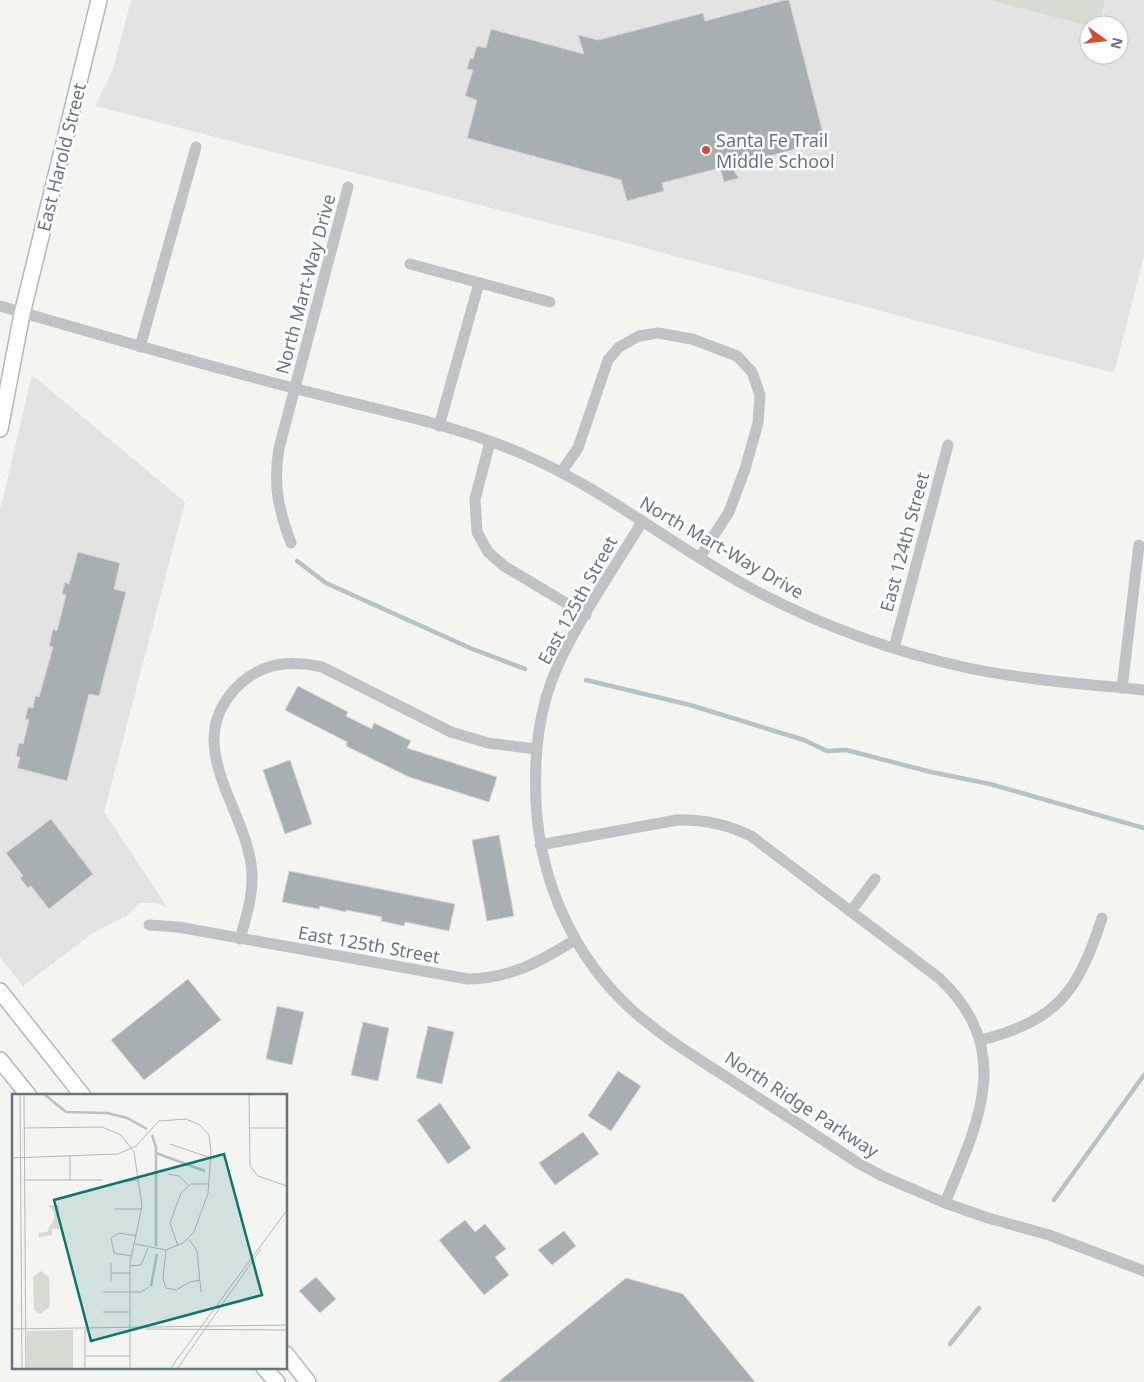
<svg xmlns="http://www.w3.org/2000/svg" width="1144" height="1382" viewBox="0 0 1144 1382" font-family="'Noto Sans',sans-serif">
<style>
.built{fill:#e2e3e2;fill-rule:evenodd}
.green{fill:#d6dbd2}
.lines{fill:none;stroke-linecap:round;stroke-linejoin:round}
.stream{stroke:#b6c3c6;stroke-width:4.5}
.building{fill:#a7afb3;stroke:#d5d5d3}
.secondary-casing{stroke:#b2b7ba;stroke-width:18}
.minor{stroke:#bfc3c6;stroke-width:11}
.secondary{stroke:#fff;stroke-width:15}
.poi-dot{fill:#d74c2e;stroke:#fff;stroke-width:2}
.labels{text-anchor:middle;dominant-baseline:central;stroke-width:5;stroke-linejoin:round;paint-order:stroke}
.poi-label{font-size:18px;fill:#657580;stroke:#fff;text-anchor:start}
.street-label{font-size:18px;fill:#657580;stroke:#fff}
.inset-river{fill:none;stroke:#b6c3c6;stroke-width:2.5}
.inset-road{fill:none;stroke:#b2b9bd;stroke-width:1}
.view{fill:#0f766e;fill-opacity:0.15;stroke:#0f766e;stroke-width:2.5}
.inset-edge{fill:none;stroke:#657580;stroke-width:2.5}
</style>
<rect width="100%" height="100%" fill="#f4f4f1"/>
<g class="built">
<path d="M 131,0 L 1144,0 L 1144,256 L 1114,373 L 596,235 L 95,106 L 113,70 ZM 1089,25 L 1119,25 L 1119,55 L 1089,55 Z"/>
<path d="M 32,375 L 185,502 L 104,812 L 167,907 L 157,903 L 139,903 L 127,915 L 90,935 L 23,986 L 0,957 L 0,511 Z"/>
</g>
<path class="green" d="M 989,0 L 1105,0 L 1098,25 L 1089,26 Z"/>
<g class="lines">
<g class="stream">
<path d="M 297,561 L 326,583 L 470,648 L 525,669"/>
<path d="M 586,680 L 690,705 L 804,740 L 827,751 L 846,750 L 931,772 L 990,784 L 1144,828"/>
<path d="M 1054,1200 L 1144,1075"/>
<path d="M 950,1344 L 979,1308"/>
</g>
</g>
<g class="building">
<path d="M 785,0 L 789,0 L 825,141 L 766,157 L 765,162 L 734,171 L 739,178 L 724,182 L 720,168 L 662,183 L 664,191 L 627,201 L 621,180 L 467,138 L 477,100 L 465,96 L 473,70 L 467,69 L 470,58 L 473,59 L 477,46 L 486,48 L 491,29 L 584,54 L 578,35 L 598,40 L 703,13 L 705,21 Z"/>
<path d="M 78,552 L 120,563 L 114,589 L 126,592 L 99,696 L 89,694 L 67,781 L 17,768 L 20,757 L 16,756 L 19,743 L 23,744 L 29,720 L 25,719 L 28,707 L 33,708 L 35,696 L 39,697 L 53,647 L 49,646 L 53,629 L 57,631 L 66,595 L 62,594 L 65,582 L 69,584 Z"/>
<path d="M 298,686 L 348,712 L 346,716 L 372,729 L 374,723 L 411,741 L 407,748 L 497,777 L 489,802 L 409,777 L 346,746 L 347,742 L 285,710 Z"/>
<path d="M 290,760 L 312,824 L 285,834 L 263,770 Z"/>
<path d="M 51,819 L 93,874 L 49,909 L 31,886 L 28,888 L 20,878 L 23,876 L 6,853 Z"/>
<path d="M 499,835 L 514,916 L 487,921 L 472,840 Z"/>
<path d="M 289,871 L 455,904 L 449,931 L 405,922 L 404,926 L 381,921 L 382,917 L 346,910 L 346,912 L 320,906 L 319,909 L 282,902 Z"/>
<path d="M 188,979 L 221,1020 L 144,1080 L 111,1040 Z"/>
<path d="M 277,1006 L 304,1012 L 292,1065 L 266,1059 Z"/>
<path d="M 363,1022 L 389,1028 L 378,1081 L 351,1075 Z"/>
<path d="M 428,1026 L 454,1032 L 442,1084 L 416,1078 Z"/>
<path d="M 618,1071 L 641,1086 L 611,1131 L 588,1116 Z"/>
<path d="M 440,1103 L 471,1148 L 448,1164 L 417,1120 Z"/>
<path d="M 583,1132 L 599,1154 L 555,1185 L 539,1163 Z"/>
<path d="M 465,1220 L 475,1232 L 485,1224 L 506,1249 L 495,1257 L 509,1275 L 484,1295 L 439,1240 Z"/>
<path d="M 564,1231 L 576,1246 L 552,1265 L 538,1250 Z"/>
<path d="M 316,1277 L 336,1299 L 320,1313 L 299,1291 Z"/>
<path d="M 626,1278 L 683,1294 L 755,1382 L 498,1382 Z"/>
</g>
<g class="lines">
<defs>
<g id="secondary">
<path d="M 0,429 L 22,314 L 99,0"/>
<path d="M 0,991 L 83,1096"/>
<path d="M 0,1060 L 29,1096"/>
<path d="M 286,1354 L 308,1382"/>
<path d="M 264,1368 L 277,1382"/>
</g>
</defs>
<use href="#secondary" class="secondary-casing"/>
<g class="minor">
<path d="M 410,264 L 550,302"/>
<path d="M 0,306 C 100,335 200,364 301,390 C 373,409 449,423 518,452 C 603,487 674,548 756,591 C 822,626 895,652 968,668 C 1026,680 1085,684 1144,690"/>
<path d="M 140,347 L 196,147"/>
<path d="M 439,426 L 479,283"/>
<path d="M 490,442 L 475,499 L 477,532 L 488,552 L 504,566 L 586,615"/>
<path d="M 562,471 L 578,448 L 608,360 L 619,347 L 639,336 L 658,333 L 692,339 L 737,356 L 752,372 L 760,395 L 758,423 L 745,469 L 729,512 L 700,557"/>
<path d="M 642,522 C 614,568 582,614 559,663 C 538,708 534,754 536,803 C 540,881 573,956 631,1009 C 662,1037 697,1058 731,1080 C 774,1108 816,1135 858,1163 L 882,1176 L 945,1203 L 988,1218 L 1049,1235 L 1144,1271"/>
<path d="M 291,543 C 278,508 273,485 279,448 L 348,187"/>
<path d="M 894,648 L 948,445"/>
<path d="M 1122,688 L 1139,545"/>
<path d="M 540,845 L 677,820 C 704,819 727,824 751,836 L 939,978 C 1015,1049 979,1121 945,1203"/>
<path d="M 851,911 L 875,879"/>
<path d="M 149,925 L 178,927 L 468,979 C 512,978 539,962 575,940"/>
<path d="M 240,939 C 247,914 255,890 251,864 C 242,802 179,740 241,683 C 265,662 292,660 322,667 L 451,732 L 488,743 L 536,749"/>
<path d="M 981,1040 C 1058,1020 1078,992 1102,918"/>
</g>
<use href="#secondary" class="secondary"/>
</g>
<circle class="poi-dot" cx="706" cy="150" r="5"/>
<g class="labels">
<g class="poi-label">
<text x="716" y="140">Santa Fe Trail<tspan x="716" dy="21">Middle School</tspan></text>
</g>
<g class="street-label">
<text transform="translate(61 157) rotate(-76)">East Harold Street</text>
<text transform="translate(305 284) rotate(-75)">North Mart-Way Drive</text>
<text transform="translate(904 542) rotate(-75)">East 124th Street</text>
<text transform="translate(722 547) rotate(30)">North Mart-Way Drive</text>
<text transform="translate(577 600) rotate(-61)">East 125th Street</text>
<text transform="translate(369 944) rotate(10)">East 125th Street</text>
<text transform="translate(802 1104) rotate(33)">North Ridge Parkway</text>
</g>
</g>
<g transform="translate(12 1094)">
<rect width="275" height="275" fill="#f4f4f1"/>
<path d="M 36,111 L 47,111 L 47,135 L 40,135 L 40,141 L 27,143 L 27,139 L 35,138 L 42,125 L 42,118 ZM 29,177 L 37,183 L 38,213 L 28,220 L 22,216 L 21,183 ZM 61,236 L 61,275 L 15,275 L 15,237 Z" fill="#d6dbd2"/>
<path class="inset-river" d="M 32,0 L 54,18 L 95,19 L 115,24 L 135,35M 140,41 L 144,53 L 144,152M 144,59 L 193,77M 139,192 L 145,160"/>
<path class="inset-road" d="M 8,0 L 10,275M 12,0 L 14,275M 237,0 L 238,72 L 246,82 L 275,92M 12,34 L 90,33 L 109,41 L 122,58 L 130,112 L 118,169 L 118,275M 237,34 L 275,34M 158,50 L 199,64M 0,64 L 106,60 L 124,52 L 147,27 L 174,25 L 188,31 L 197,41 L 199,58 L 196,99 L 182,138 L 171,149 L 154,156 L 123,150M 156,80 L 167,82 L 176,91M 13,86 L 91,86M 58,86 L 58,62M 109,88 L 127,86M 103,115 L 130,115M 177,145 L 185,157 L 189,198M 166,152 L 158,129 L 169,99 L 179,90 L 196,90M 154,156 L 151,185 L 154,194 L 164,196 L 178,188 L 188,186M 119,162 L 102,159 L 99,144 L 107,139 L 125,142M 99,169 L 99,188M 118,172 L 129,171 L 136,154M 99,179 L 118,179M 91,198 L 129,198 L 137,193M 91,218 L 117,218M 0,235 L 275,231M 73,235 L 73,275M 133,235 L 275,236M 73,262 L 118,262M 158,275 L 275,116M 165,275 L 249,155"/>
<path class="view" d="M 212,60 L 250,201 L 79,247 L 42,106 Z"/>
<rect width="275" height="275" class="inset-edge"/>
</g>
<g transform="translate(1104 40) rotate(105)"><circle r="24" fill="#ffffff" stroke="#c1c8cc"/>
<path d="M0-4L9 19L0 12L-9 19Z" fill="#d74c2e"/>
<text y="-8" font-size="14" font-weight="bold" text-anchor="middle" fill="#657580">N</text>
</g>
</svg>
